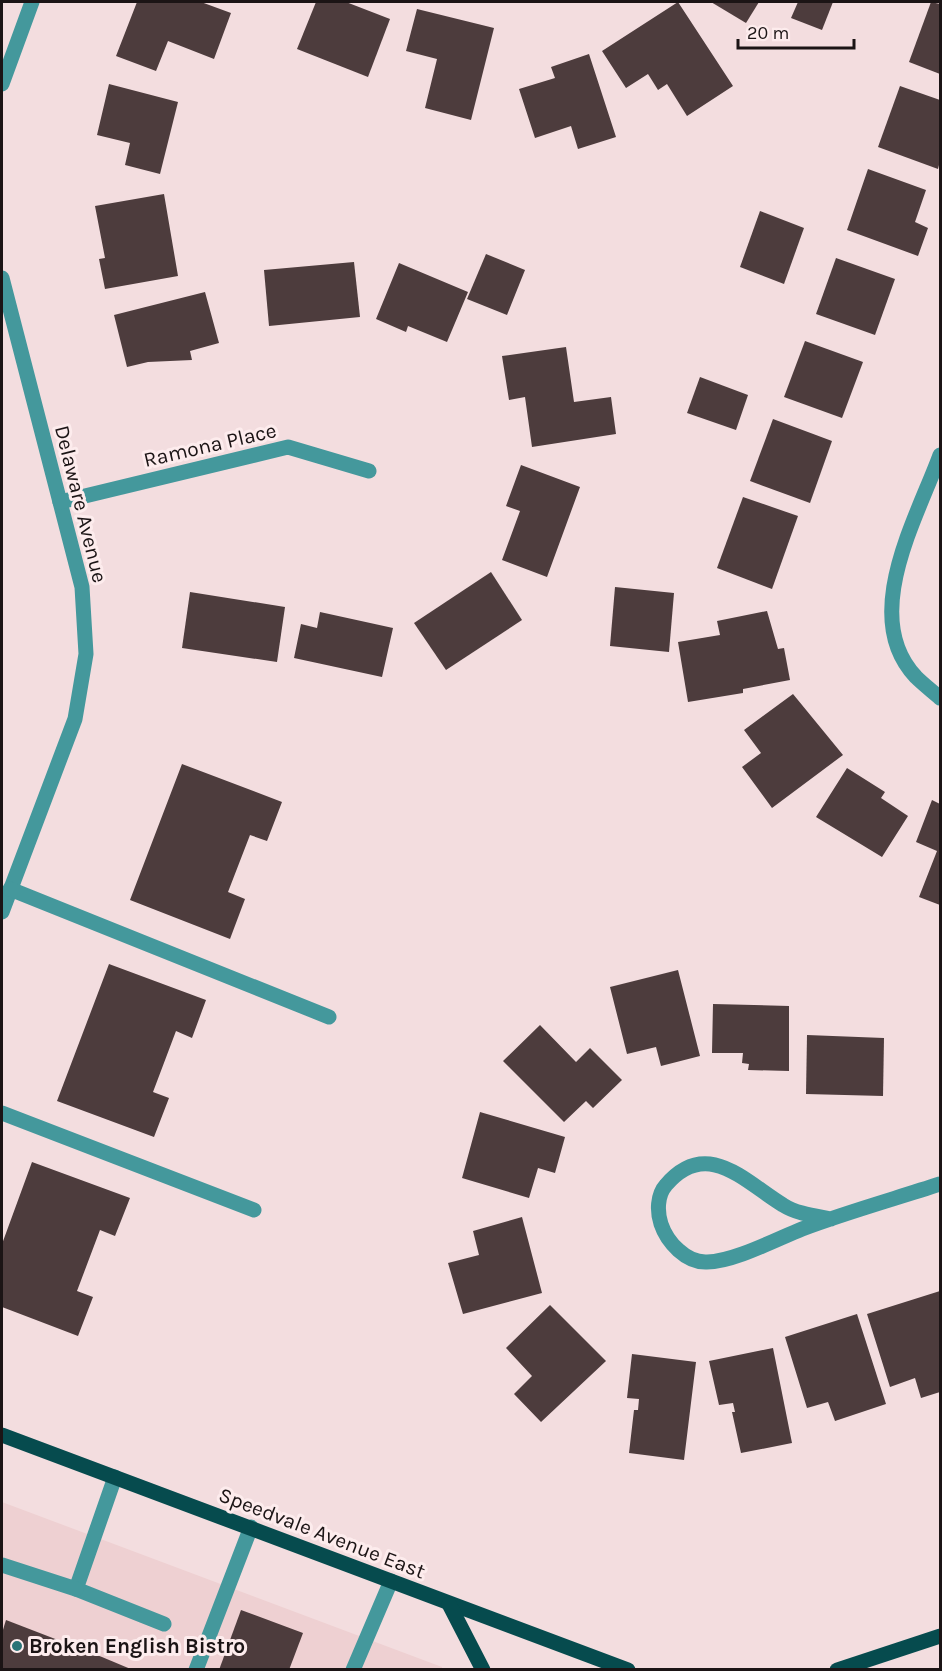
<svg xmlns="http://www.w3.org/2000/svg" width="942" height="1671" viewBox="0 0 942 1671" font-family="Karla,sans-serif">
<style>
.built{fill:#eed0d2}
.building{fill:#4d3c3d}
.lines{fill:none;stroke-linecap:round;stroke-linejoin:round}
.minor{stroke:#44989c;stroke-width:15}
.major{stroke:#064b4e;stroke-width:15}
.poi-dot{fill:#297377;stroke:#fdeced;stroke-width:2}
.labels{text-anchor:middle;dominant-baseline:central;stroke-width:6;stroke-linejoin:round;paint-order:stroke}
.street-label{font-size:21px;fill:#1b1415;stroke:#fdeced}
.poi-label{font-size:21px;font-weight:bold;fill:#1b1415;stroke:#fdeced;text-anchor:start}
</style>
<rect width="100%" height="100%" fill="#f3dddf"/>
<path class="built" d="M 2,1502 L 442,1667 L 442,1669 L 2,1669 Z"/>
<g class="building">
<path d="M 137,2 L 201,2 L 231,13 L 214,59 L 168,41 L 156,71 L 116,56 Z"/>
<path d="M 316,2 L 346,2 L 390,19 L 368,77 L 297,49 Z"/>
<path d="M 678,2 L 733,86 L 687,116 L 667,84 L 658,90 L 648,74 L 626,88 L 602,51 Z"/>
<path d="M 711,2 L 759,2 L 746,23 Z"/>
<path d="M 798,2 L 833,2 L 822,30 L 791,18 Z"/>
<path d="M 931,2 L 940,4 L 940,74 L 909,62 Z"/>
<path d="M 417,9 L 494,28 L 471,120 L 425,108 L 437,59 L 406,51 Z"/>
<path d="M 589,54 L 616,137 L 578,149 L 571,126 L 535,138 L 519,89 L 555,78 L 551,67 Z"/>
<path d="M 109,84 L 178,102 L 160,174 L 125,165 L 130,143 L 97,135 Z"/>
<path d="M 900,86 L 940,100 L 940,161 L 938,169 L 878,147 Z"/>
<path d="M 868,169 L 926,190 L 915,222 L 928,228 L 918,256 L 847,230 Z"/>
<path d="M 164,194 L 178,276 L 105,289 L 99,259 L 105,258 L 95,206 Z"/>
<path d="M 760,211 L 804,228 L 784,284 L 740,267 Z"/>
<path d="M 486,254 L 525,270 L 507,315 L 467,299 Z"/>
<path d="M 836,258 L 895,279 L 875,335 L 816,314 Z"/>
<path d="M 354,262 L 360,317 L 269,326 L 264,270 Z"/>
<path d="M 399,263 L 468,292 L 447,342 L 408,326 L 406,332 L 376,319 Z"/>
<path d="M 205,292 L 219,343 L 190,351 L 192,360 L 148,362 L 127,367 L 114,315 Z"/>
<path d="M 805,341 L 863,362 L 842,418 L 784,397 Z"/>
<path d="M 566,347 L 574,402 L 611,397 L 616,434 L 532,447 L 525,397 L 509,400 L 502,356 Z"/>
<path d="M 700,377 L 748,395 L 736,430 L 687,413 Z"/>
<path d="M 773,419 L 832,441 L 810,503 L 750,481 Z"/>
<path d="M 521,465 L 580,487 L 547,577 L 502,560 L 520,511 L 506,506 Z"/>
<path d="M 743,497 L 798,516 L 772,589 L 717,568 Z"/>
<path d="M 491,572 L 522,620 L 446,670 L 414,623 Z"/>
<path d="M 615,587 L 674,593 L 669,652 L 610,646 Z"/>
<path d="M 190,592 L 285,607 L 277,662 L 182,648 Z"/>
<path d="M 767,611 L 778,649 L 784,648 L 790,680 L 743,689 L 743,693 L 688,702 L 678,642 L 720,635 L 717,621 Z"/>
<path d="M 320,612 L 393,628 L 382,677 L 294,658 L 301,624 L 317,628 Z"/>
<path d="M 793,694 L 843,755 L 772,808 L 742,767 L 761,753 L 744,730 Z"/>
<path d="M 182,764 L 282,802 L 267,841 L 250,835 L 228,892 L 245,899 L 230,939 L 130,900 Z"/>
<path d="M 847,768 L 885,792 L 881,798 L 908,816 L 882,857 L 816,817 Z"/>
<path d="M 932,800 L 940,804 L 940,905 L 919,897 L 937,851 L 916,842 Z"/>
<path d="M 109,964 L 206,1000 L 192,1038 L 176,1031 L 153,1092 L 169,1098 L 154,1137 L 57,1101 Z"/>
<path d="M 678,970 L 700,1056 L 661,1066 L 656,1047 L 627,1054 L 610,987 Z"/>
<path d="M 713,1004 L 789,1006 L 789,1071 L 748,1070 L 749,1064 L 742,1063 L 743,1053 L 712,1053 Z"/>
<path d="M 540,1025 L 576,1062 L 590,1048 L 622,1080 L 593,1108 L 586,1101 L 564,1122 L 503,1061 Z"/>
<path d="M 807,1035 L 884,1038 L 883,1096 L 806,1094 Z"/>
<path d="M 480,1112 L 565,1137 L 555,1173 L 538,1168 L 529,1198 L 462,1178 Z"/>
<path d="M 32,1162 L 130,1198 L 115,1236 L 100,1230 L 77,1291 L 93,1297 L 78,1336 L 2,1307 L 2,1244 Z"/>
<path d="M 522,1217 L 542,1293 L 463,1314 L 448,1263 L 479,1255 L 473,1231 Z"/>
<path d="M 940,1291 L 940,1392 L 921,1398 L 915,1378 L 890,1387 L 867,1314 Z"/>
<path d="M 550,1305 L 606,1361 L 541,1422 L 514,1394 L 532,1376 L 506,1348 Z"/>
<path d="M 857,1314 L 886,1404 L 835,1421 L 828,1402 L 807,1408 L 785,1337 Z"/>
<path d="M 773,1348 L 792,1443 L 741,1453 L 732,1412 L 735,1412 L 733,1403 L 719,1405 L 709,1361 Z"/>
<path d="M 632,1354 L 696,1362 L 684,1460 L 629,1453 L 634,1410 L 638,1410 L 639,1399 L 627,1398 Z"/>
<path d="M 241,1610 L 303,1633 L 289,1670 L 219,1670 Z"/>
<path d="M 6,1620 L 102,1657 L 133,1670 L 2,1670 L 2,1633 Z"/>
</g>
<g class="lines">
<g class="minor">
<path d="M 2,84 L 32,2"/>
<path d="M 2,278 L 82,587 L 86,654 L 75,719 L 2,912"/>
<path d="M 940,455 C 917,518 859,617 916,677 C 923,684 932,691 940,698"/>
<path d="M 60,502 L 288,447 L 369,471"/>
<path d="M 10,889 L 329,1017"/>
<path d="M 2,1113 L 254,1210"/>
<path d="M 831,1219 C 816,1216 797,1214 783,1205 C 745,1182 707,1137 666,1185 C 657,1195 657,1212 661,1224 C 667,1242 686,1263 707,1262 C 733,1262 777,1239 802,1229 C 847,1212 894,1199 940,1184"/>
<path d="M 115,1477 L 76,1589 L 164,1624"/>
<path d="M 2,1565 L 76,1589"/>
<path d="M 196,1670 L 251,1527"/>
<path d="M 353,1670 L 391,1581"/>
</g>
<g class="major">
<path d="M 2,1435 L 628,1670"/>
<path d="M 449,1604 L 483,1670"/>
<path d="M 837,1670 L 940,1636"/>
</g>
</g>
<circle class="poi-dot" cx="17" cy="1646" r="6"/>
<g class="labels">
<g class="street-label">
<text transform="translate(210 445) rotate(-13)">Ramona Place</text>
<text transform="translate(81 504) rotate(76)">Delaware Avenue</text>
<text transform="translate(322 1533) rotate(21)">Speedvale Avenue East</text>
</g>
<g class="poi-label">
<text x="29" y="1646">Broken English Bistro</text>
</g>
</g>
<rect width="942" height="1671" fill="none" stroke="#1b1415" stroke-width="6"/>
<path d="M738 39v9h116v-9" fill="none" stroke="#1b1415" stroke-width="3"/>
<text x="747" y="39" font-size="18" fill="#1b1415" stroke="#fdeced" stroke-width="4.5" paint-order="stroke">20 m</text>
</svg>
